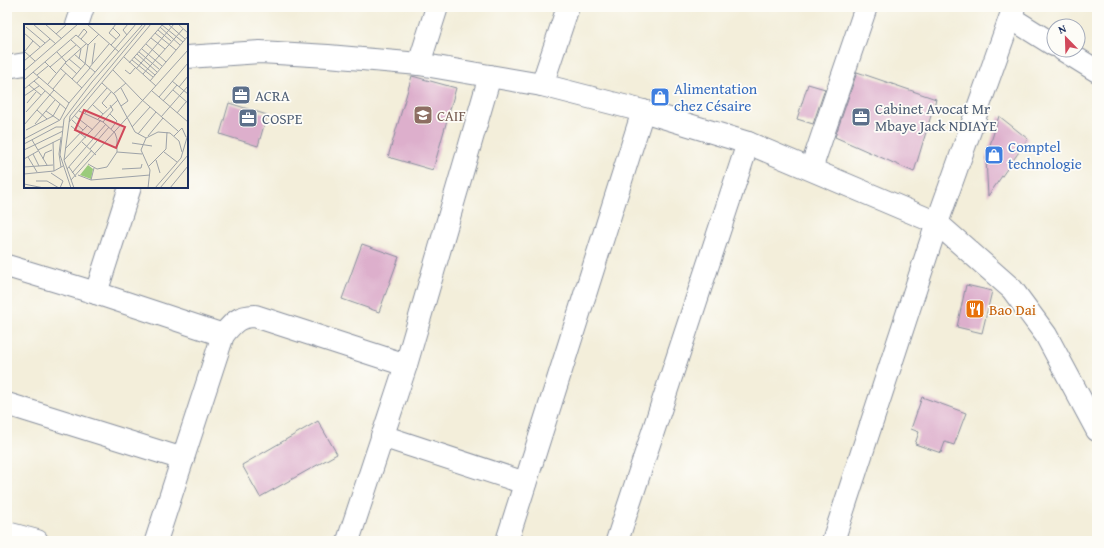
<svg xmlns="http://www.w3.org/2000/svg" width="1104" height="548" viewBox="0 0 1104 548" font-family="'Gentium Book Plus',serif">
<style>
.building{fill:#ddafcc}
.lines{fill:none;stroke-linecap:round;stroke-linejoin:round}
.minor-casing{stroke:#878e9c;stroke-width:24}
.tertiary-casing{stroke:#878e9c;stroke-width:24}
.minor{stroke:#fff;stroke-width:22}
.tertiary{stroke:#fff;stroke-width:22}
.labels{text-anchor:middle;dominant-baseline:central;stroke-width:3.5;stroke-linejoin:round;paint-order:stroke}
.shop-label{font-size:15px;fill:#366cbe;stroke:#fdfcf7;text-anchor:start}
.service-label{font-size:15px;fill:#4e5e75;stroke:#fdfcf7;text-anchor:start}
.education-label{font-size:15px;fill:#785e54;stroke:#fdfcf7;text-anchor:start}
.food-label{font-size:15px;fill:#c56008;stroke:#fdfcf7;text-anchor:start}
.inset-road{fill:none;stroke:#9da2a8;stroke-width:1}
.view{fill:#d1495b;fill-opacity:0.15;stroke:#d1495b;stroke-width:2}
.inset-edge{fill:none;stroke:#1b2f5e;stroke-width:2}
</style>
<rect width="100%" height="100%" fill="#fdfcf7"/>
<filter id="ink" filterUnits="userSpaceOnUse"><feTurbulence type="fractalNoise" baseFrequency=".025" numOctaves="2"/><feDisplacementMap in="SourceGraphic" scale="8" xChannelSelector="R" yChannelSelector="G"/><feConvolveMatrix kernelMatrix="1 2 1 2 8 2 1 2 1" color-interpolation-filters="sRGB"/></filter>
<filter id="wash" filterUnits="userSpaceOnUse"><feTurbulence type="fractalNoise" baseFrequency=".012" numOctaves="4" result="noise"/><feDisplacementMap in="SourceGraphic" scale="16" xChannelSelector="R" yChannelSelector="G"/><feGaussianBlur stdDeviation="0.9" result="paint"/><feColorMatrix in="noise" values="0 0 0 0 0 0 0 0 0 0 0 0 0 0 0 0 0 1.4 0 .05"/><feComposite in="paint" operator="in"/></filter>
<g filter="url(#wash)">
<rect width="100%" height="100%" fill="#f3eeda"/>
<g id="blocks">
<g class="building">
<path d="M 857,72 L 936,99 L 914,172 L 835,137 Z"/>
<path d="M 412,76 L 456,88 L 433,170 L 388,157 Z"/>
<path d="M 808,84 L 825,89 L 813,124 L 797,119 Z"/>
<path d="M 229,103 L 267,115 L 258,146 L 220,134 Z"/>
<path d="M 999,116 L 1028,139 L 988,196 L 986,158 Z"/>
<path d="M 362,244 L 399,257 L 379,312 L 342,299 Z"/>
<path d="M 966,285 L 992,291 L 982,333 L 957,327 Z"/>
<path d="M 922,397 L 966,413 L 954,445 L 945,442 L 941,453 L 915,444 L 919,432 L 911,429 Z"/>
<path d="M 318,421 L 337,454 L 260,497 L 242,465 Z"/>
</g>
</g>
</g>
<g filter="url(#ink)">
<use href="#blocks" fill-opacity="0" stroke="#878e9c" stroke-width="1"/>
<g class="lines">
<defs>
<g id="minor">
<path d="M 1011,18 L 1054,45"/>
<path d="M 77,25 L 83,7"/>
<path d="M 1063,50 L 1097,71"/>
<path d="M 187,57 L 260,52 L 328,56 L 419,64 L 542,85 L 643,111 L 748,143 L 937,223 L 1012,289 L 1046,335 L 1097,430"/>
<path d="M 419,64 L 437,7"/>
<path d="M 7,67 L 25,64"/>
<path d="M 542,85 L 568,7"/>
<path d="M 811,169 L 866,7"/>
<path d="M 7,266 L 96,293 L 223,335"/>
<path d="M 96,293 L 130,187"/>
<path d="M 7,404 L 183,459"/>
<path d="M 382,436 L 525,483"/>
<path d="M 7,533 L 37,541"/>
<path d="M 156,541 L 223,335 C 233,323 238,316 255,316 L 406,365"/>
<path d="M 348,541 L 406,365 L 490,76"/>
<path d="M 507,541 L 643,111"/>
<path d="M 617,541 L 748,143"/>
</g>
<path id="tertiary" d="M 833,541 L 937,223 L 1014,7"/>
</defs>
<use href="#minor" class="minor-casing"/>
<use href="#tertiary" class="tertiary-casing"/>
<use href="#minor" class="minor"/>
<use href="#tertiary" class="tertiary"/>
</g>
</g>
<defs>
<symbol id="office-square" viewBox="-11 -11 22 22"><rect x="-9" y="-9" width="18" height="18" rx="4" fill="#5c6f8a" stroke="#fdfcf7"/><path d="M-6-3h4V-5.5h4V-3h4V5H-6ZM-1-4.5V-3h2v-1.5ZM-6 0V1H6V0Z" fill="#fff"/></symbol>
<symbol id="shop-square" viewBox="-11 -11 22 22"><rect x="-9" y="-9" width="18" height="18" rx="4" fill="#3f7fe0" stroke="#fdfcf7"/><path d="M-5-2.5h2.3a2.7 3.5 0 0 1 5.4 0H5L5.5 6h-11ZM-1.5-2.5h3a1.5 2.3 0 0 0-3 0Z" fill="#fff"/></symbol>
<symbol id="school-square" viewBox="-11 -11 22 22"><rect x="-9" y="-9" width="18" height="18" rx="4" fill="#8d6e63" stroke="#fdfcf7"/><path d="M0-5L7-2L0 1L-7-2ZM-4 1L0 2.5L4 1V4Q0 6-4 4Z" fill="#fff"/></symbol>
<symbol id="restaurant-square" viewBox="-11 -11 22 22"><rect x="-9" y="-9" width="18" height="18" rx="4" fill="#e8710a" stroke="#fdfcf7"/><path d="M-5-6h1v4h1v-4h1v4h1v-4h1v5L-1.5 .5V6h-2V.5L-5-1ZM5-6V6H3V1.5H1.5Q1.5-4 5-6Z" fill="#fff"/></symbol>
</defs>
<g fill-rule="evenodd">
<use href="#office-square" x="230" y="84" width="22" height="22"/>
<use href="#shop-square" x="649" y="86" width="22" height="22"/>
<use href="#school-square" x="412" y="104" width="22" height="22"/>
<use href="#office-square" x="850" y="106" width="22" height="22"/>
<use href="#office-square" x="237" y="107" width="22" height="22"/>
<use href="#shop-square" x="983" y="144" width="22" height="22"/>
<use href="#restaurant-square" x="964" y="298" width="22" height="22"/>
</g>
<g class="labels">
<g class="shop-label">
<text x="674" y="88">Alimentation<tspan x="674" dy="17">chez Césaire</tspan></text>
<text x="1008" y="146">Comptel<tspan x="1008" dy="17">technologie</tspan></text>
</g>
<g class="service-label">
<text x="255" y="95">ACRA</text>
<text x="875" y="108">Cabinet Avocat Mr<tspan x="875" dy="17">Mbaye Jack NDIAYE</tspan></text>
<text x="262" y="118">COSPE</text>
</g>
<g class="education-label">
<text x="437" y="115">CAIF</text>
</g>
<g class="food-label">
<text x="989" y="309">Bao Dai</text>
</g>
</g>
<g transform="translate(24 24)">
<rect width="164" height="164" fill="#f3eeda"/>
<path d="M 64,141 L 69,145 L 67,155 L 56,151 Z" fill="#9acb7b"/>
<path class="inset-road" d="M 9,0 L 32,20M 21,0 L 38,15M 63,0 L 95,28M 92,0 L 85,9 L 92,15M 144,0 L 161,15M 154,0 L 164,9M 138,1 L 159,18M 2,3 L 21,19M 136,3 L 156,21M 134,6 L 147,17M 0,9 L 16,23M 131,9 L 152,26M 32,10 L 43,0M 103,11 L 99,6 L 104,0M 54,13 L 60,5 L 63,8 L 57,15M 127,14 L 141,25M 47,16 L 57,25 L 55,35M 122,20 L 142,38M 87,21 L 96,11 L 89,4M 118,25 L 138,42M 0,27 L 11,37M 1,27 L 9,17M 33,28 L 42,38M 115,28 L 135,45M 50,30 L 71,48M 113,30 L 133,48M 100,33 L 132,62M 110,33 L 131,51M 45,35 L 57,45M 108,36 L 129,53M 0,37 L 26,15M 21,38 L 32,49M 41,39 L 53,50M 105,39 L 139,0M 68,40 L 71,19M 26,43 L 52,21M 36,44 L 58,64M 65,44 L 85,20M 112,45 L 150,0M 89,46 L 117,75 L 154,107M 101,46 L 106,50 L 111,44M 0,47 L 54,0M 9,48 L 45,79M 119,50 L 159,5M 13,51 L 24,42M 48,55 L 61,40 L 64,21 L 75,10M 0,56 L 52,11 L 64,21M 10,57 L 42,85M 126,57 L 164,12M 148,57 L 164,70M 53,59 L 66,44M 78,59 L 91,71 L 111,108 L 122,114M 24,60 L 42,38 L 62,20M 5,61 L 17,71M 155,63 L 164,52M 97,64 L 104,77 L 97,82M 0,65 L 15,53M 29,65 L 42,49M 149,66 L 164,79M 128,67 L 164,98M 89,70 L 102,59M 0,72 L 15,62M 135,73 L 164,39M 139,77 L 153,61M 3,79 L 12,68M 69,81 L 79,90M 83,84 L 78,79 L 87,68M 13,86 L 23,95M 22,87 L 35,96M 55,87 L 79,98 L 91,109 L 93,115 L 93,128 L 83,143 L 73,145 L 64,140M 2,88 L 21,67M 61,89 L 83,64M 153,89 L 162,78M 86,90 L 93,97 L 87,105M 51,92 L 69,106M 137,93 L 164,62M 74,95 L 94,76M 48,96 L 59,106M 45,98 L 127,0M 79,98 L 89,86 L 86,81M 11,100 L 31,76M 0,101 L 30,66M 47,102 L 62,114M 108,103 L 126,83M 2,106 L 29,92 L 36,80M 114,110 L 132,88M 124,112 L 139,94M 150,112 L 158,104 L 162,113M 37,113 L 35,130 L 37,143M 0,115 L 36,96 L 45,79 L 112,0M 8,116 L 23,141M 29,118 L 30,147M 58,118 L 72,131M 108,119 L 128,122M 0,120 L 32,103 L 39,103M 41,125 L 63,102M 66,125 L 85,103M 0,126 L 39,107M 14,126 L 36,115M 93,128 L 118,130M 140,128 L 153,138M 9,130 L 15,142M 4,133 L 13,148M 0,135 L 14,127M 19,135 L 21,129 L 28,126M 40,136 L 77,96M 132,136 L 136,149M 125,142 L 142,125 L 143,108M 0,143 L 29,141M 45,143 L 52,153M 43,145 L 82,100M 98,145 L 117,144 L 118,140M 27,149 L 39,157 L 36,164M 48,149 L 68,126M 0,150 L 30,147 L 39,142M 54,151 L 67,156 L 126,151M 47,156 L 164,26M 67,156 L 70,144M 12,157 L 23,157 L 35,164M 0,160 L 20,164M 47,164 L 36,131 L 40,95 L 68,58 L 119,0M 50,164 L 40,136 L 46,92 L 122,0M 124,164 L 126,146 L 117,126 L 122,114 L 134,108 L 146,109 L 155,117 L 158,128M 131,164 L 157,134 L 164,110M 136,164 L 164,131M 146,164 L 164,142"/>
<path class="view" d="M 60,86 L 101,103 L 92,124 L 51,106 Z"/>
<rect width="164" height="164" class="inset-edge"/>
</g>
<rect width="1104" height="548" fill="none" stroke="#fdfcf7" stroke-width="24"/>
<g transform="translate(1066 38) rotate(337)"><circle r="19" fill="#fdfcf7" stroke="#a3aaba"/>
<path d="M0-3L7 15L0 10L-7 15Z" fill="#d1495b"/>
<text y="-6" font-size="11" font-weight="bold" text-anchor="middle" fill="#1b2f5e">N</text>
</g>
</svg>
